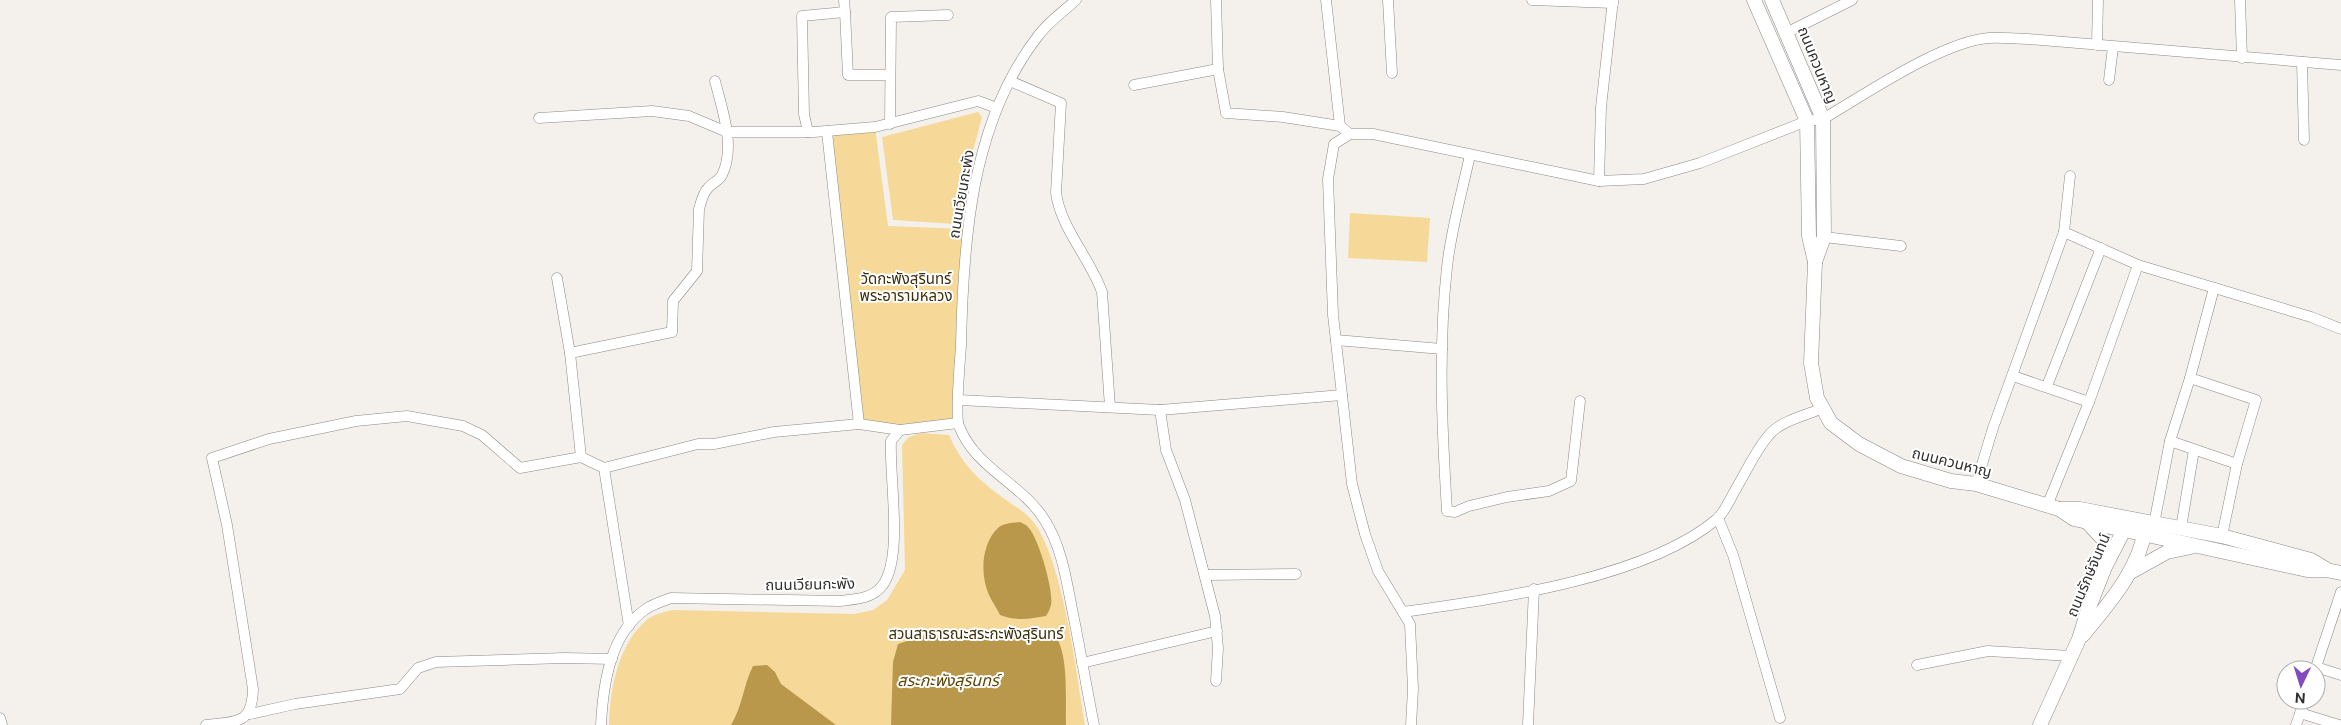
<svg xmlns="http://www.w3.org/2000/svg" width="2341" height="725" viewBox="0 0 2341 725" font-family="'Public Sans','Noto Sans Thai',sans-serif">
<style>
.green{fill:#f6d998}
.water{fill:#b9984c}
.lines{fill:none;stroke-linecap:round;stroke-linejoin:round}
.street-casing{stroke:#8b8984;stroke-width:11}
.secondary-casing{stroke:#8b8984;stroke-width:15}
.street{stroke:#fff;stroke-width:10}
.secondary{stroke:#fff;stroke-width:14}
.labels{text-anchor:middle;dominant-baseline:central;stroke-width:4;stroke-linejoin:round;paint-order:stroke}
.street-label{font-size:15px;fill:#31302e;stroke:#fff}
.park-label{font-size:15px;fill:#3d2f0c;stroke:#fff}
.water-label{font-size:16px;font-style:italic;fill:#5c4506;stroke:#fff}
</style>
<rect width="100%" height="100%" fill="#f4f1ec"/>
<g class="green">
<path d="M 978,112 L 982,117 L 963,189 L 960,221 L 954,224 L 893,220 L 882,137 Z"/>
<path d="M 875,127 L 888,226 L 968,229 L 958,423 L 919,427 L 859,424 L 827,132 Z"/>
<path d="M 1350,213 L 1430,218 L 1427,262 L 1348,258 Z"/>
<path d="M 921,433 L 949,435 C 960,462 979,481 1002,497 C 1011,504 1022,510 1030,518 C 1062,551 1077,677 1085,725 L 609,725 C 610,689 618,643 648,619 C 654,614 665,612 673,610 L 854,614 L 873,610 L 887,600 L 905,570 L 902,445 L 909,437 Z"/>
</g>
<g class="water">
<path d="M 1020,522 C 1022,523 1025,524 1027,526 C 1038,535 1054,591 1051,605 C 1050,609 1048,613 1046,616 C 1030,619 1015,621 1000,615 C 997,608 992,602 989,595 C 980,575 981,544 998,528 C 1003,523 1012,523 1020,522 Z"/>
<path d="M 1042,631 L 1052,632 C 1070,649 1065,700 1066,725 L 891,725 L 893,662 L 898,644 L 925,635 L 988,638 Z"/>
<path d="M 767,665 L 775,672 L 781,684 L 836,725 L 731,725 C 743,705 743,686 753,666 Z"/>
</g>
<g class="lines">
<defs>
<g id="street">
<path d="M 1076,0 C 1064,11 1048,22 1038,36 C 971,122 963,241 961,346 C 960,360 955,417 959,426 C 975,468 1021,483 1044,519 C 1063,548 1067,585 1074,619 C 1081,654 1087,690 1094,725"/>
<path d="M 1216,0 L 1218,69 L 1226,113 L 1283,117 L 1340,126 L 1350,134"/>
<path d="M 1326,0 L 1340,126"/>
<path d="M 1388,0 L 1392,73"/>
<path d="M 1532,0 L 1613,3"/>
<path d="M 2240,0 L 2242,58"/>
<path d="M 845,12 L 848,75 L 890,75"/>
<path d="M 1788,32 L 1852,0"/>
<path d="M 2097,45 L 2098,0"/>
<path d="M 2302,62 L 2304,140"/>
<path d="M 2109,80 L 2113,47"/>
<path d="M 1010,81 L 1061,103 L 1056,193 C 1061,229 1090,258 1102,292 L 1110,407"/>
<path d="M 1134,85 L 1218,69"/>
<path d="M 539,118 L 652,111 L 689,116 L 727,132 L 814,132 L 875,127 L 978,101 L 997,108"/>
<path d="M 890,124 L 891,17 L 948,15"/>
<path d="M 808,132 L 804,114 L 802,16 L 845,12 L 844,0"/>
<path d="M 827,132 L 859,424"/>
<path d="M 1470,155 C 1462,192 1451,230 1447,267 C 1438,349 1442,430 1447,511 L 1455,512 L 1469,506 L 1507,497 L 1549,491 L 1571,481 L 1580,401"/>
<path d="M 1599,181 L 1601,107 L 1613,0"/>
<path d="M 2064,232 L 2138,265 L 2311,317 L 2341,329"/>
<path d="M 1824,237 L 1901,246"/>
<path d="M 557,278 L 570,353 L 672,332 L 673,301 L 697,271 L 699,209 C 701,202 703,193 708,188 C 712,183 719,181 722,175 C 736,147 722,109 715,81"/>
<path d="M 1336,340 L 1442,349"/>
<path d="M 570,353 L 581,457"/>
<path d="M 2013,376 L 2089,402"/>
<path d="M 2190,378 L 2256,400 L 2237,464 L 2222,536"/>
<path d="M 2047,386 L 2101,248"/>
<path d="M 959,400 L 1160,410 L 1342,395"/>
<path d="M 1160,410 L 1166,450 L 1185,500 L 1215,616 L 1218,648 L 1216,681"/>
<path d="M 2170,441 L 2237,464"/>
<path d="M 604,468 L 698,444 L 714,444 L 774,432 L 859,424 L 900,430"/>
<path d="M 1976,484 L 1993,428 L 2064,232 L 2070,176"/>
<path d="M 2047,506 L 2089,402 L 2138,265"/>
<path d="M 1718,518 L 1733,555 L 1780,718"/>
<path d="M 2154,524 L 2170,441 L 2190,378 L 2214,288"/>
<path d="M 2181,528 L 2194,450"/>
<path d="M 1205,575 L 1296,574"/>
<path d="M 1403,612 C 1494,599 1646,579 1717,519 C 1725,512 1731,497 1737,487 C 1747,470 1756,450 1769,435 C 1780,421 1807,415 1823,408"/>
<path d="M 1082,663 L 1217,631"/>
<path d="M 1917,665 L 1988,651 L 2071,656"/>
<path d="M 2316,667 L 2341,675"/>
<path d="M 2315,670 L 2341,592"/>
<path d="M 2300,713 L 2339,725"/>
<path d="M 250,714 L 295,704 L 400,689 L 418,668 L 436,662 L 565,658 L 612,659"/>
<path d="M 0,718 L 2,725"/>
<path d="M 206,725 C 237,721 252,725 253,689 L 227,525 L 212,458 L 269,439 L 356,421 L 407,416 L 463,426 L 482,435 L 520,468 L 581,457 L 604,468 L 629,626"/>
<path d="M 601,725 C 603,685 610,633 646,609 C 653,604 663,601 671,598 L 840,601 C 855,599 872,599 882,586 C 904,558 889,478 891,441 L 900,430 L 958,423"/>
<path d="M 1411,725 L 1413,689 L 1410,624 L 1378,571 L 1365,534 L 1352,484 L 1333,315 L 1328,179 L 1334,144 L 1350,134 L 1373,134 L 1599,181 L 1644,179 L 1700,163 L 1807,121 L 1823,119 C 1864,95 1943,41 1989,38 C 2002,37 2015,39 2028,39 L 2341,65"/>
<path d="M 1528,725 L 1534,589"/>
<path d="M 2296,725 L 2305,700"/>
</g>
<g id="secondary">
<path d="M 1754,0 L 1807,121 L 1809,236 L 1815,262 L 1811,363 L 1817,398 L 1831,423 L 1859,444 L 1901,466 L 1951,481 L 1976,484 L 2059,509 L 2074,519 L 2307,570 L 2326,570 L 2341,573"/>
<path d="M 1772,0 L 1823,119 L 1824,237 L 1815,262"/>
<path d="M 2059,509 L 2080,509 L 2222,536 L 2311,560 L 2326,569"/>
<path d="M 2087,522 L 2104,540 L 2106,564"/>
<path d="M 2131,572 L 2167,552 L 2191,547"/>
<path d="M 2083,635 C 2110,602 2140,569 2146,525"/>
<path d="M 2040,725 L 2079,639 L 2088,610 L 2105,567 L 2128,522"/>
</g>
</defs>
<use href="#street" class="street-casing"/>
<use href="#secondary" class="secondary-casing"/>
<use href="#street" class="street"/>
<use href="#secondary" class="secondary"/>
</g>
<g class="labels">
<g class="street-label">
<text transform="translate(1818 65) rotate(68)">ถนนควนหาญ</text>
<text transform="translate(961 194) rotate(-80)">ถนนเวียนกะพัง</text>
<text transform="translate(1952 462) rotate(14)">ถนนควนหาญ</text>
<text transform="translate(2088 575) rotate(-67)">ถนนรักษ์จันทน์</text>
<text transform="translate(810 584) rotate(-1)">ถนนเวียนกะพัง</text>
</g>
<g class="park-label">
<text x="906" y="278">วัดกะพังสุรินทร์<tspan x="906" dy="17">พระอารามหลวง</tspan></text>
<text x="976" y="633">สวนสาธารณะสระกะพังสุรินทร์</text>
</g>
<g class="water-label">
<text x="948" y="680">สระกะพังสุรินทร์</text>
</g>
</g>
<g transform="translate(2301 685) rotate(184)"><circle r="24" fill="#ffffff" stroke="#adacab"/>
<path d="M0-4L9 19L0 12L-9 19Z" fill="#8349bf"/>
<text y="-8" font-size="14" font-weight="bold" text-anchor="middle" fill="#31302e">N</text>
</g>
</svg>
